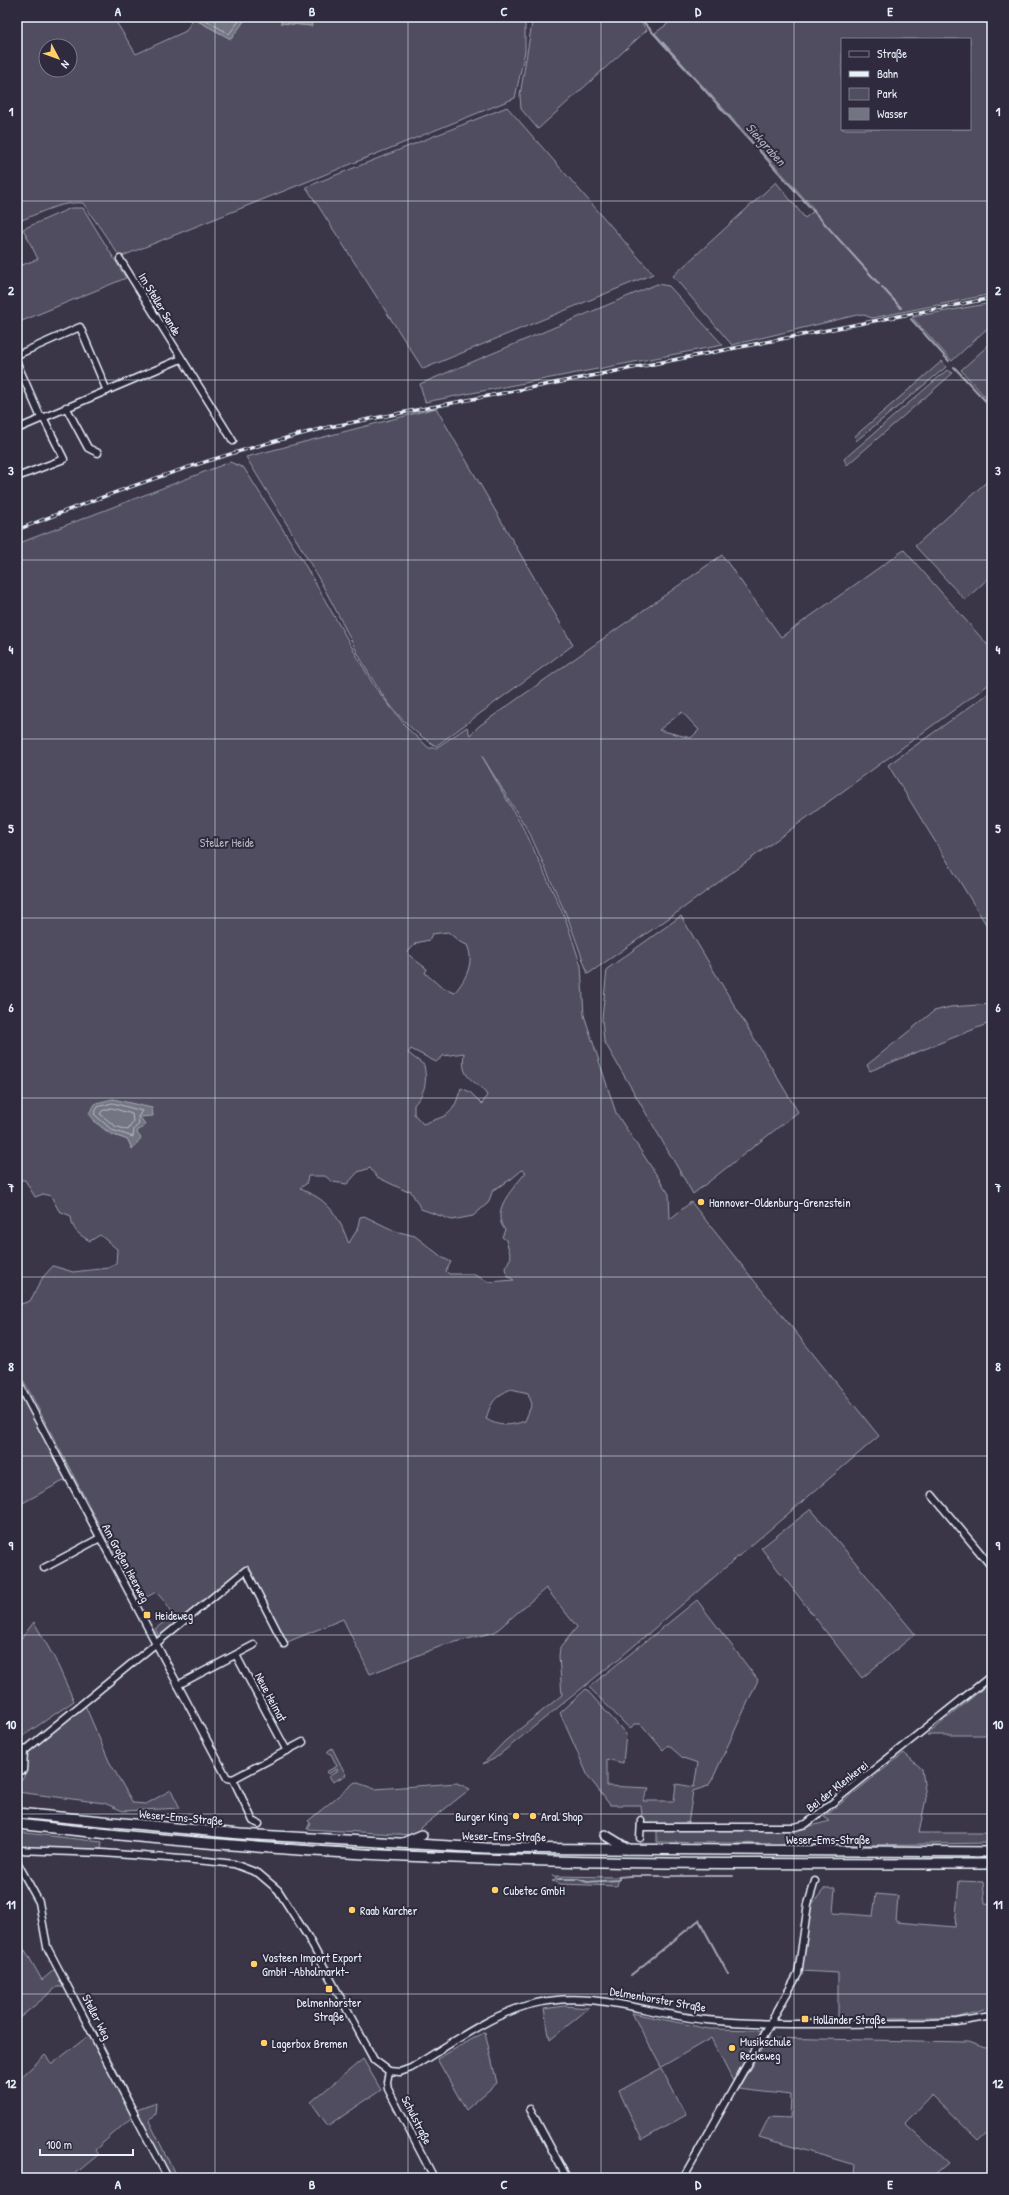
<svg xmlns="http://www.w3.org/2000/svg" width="1009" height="2195" viewBox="0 0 1009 2195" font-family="'Patrick Hand',sans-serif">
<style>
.green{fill:#504e5f;stroke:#9ca0ac;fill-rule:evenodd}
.water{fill:#737482;stroke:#a2a6b1}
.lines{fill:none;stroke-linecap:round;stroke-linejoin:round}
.shore{stroke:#b9bfc9;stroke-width:1}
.stream{stroke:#a2a6b1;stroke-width:2}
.minor-casing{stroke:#e8f1f8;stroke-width:9}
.highway-casing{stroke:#e8f1f8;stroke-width:12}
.minor{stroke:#2f2a3d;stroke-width:6}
.highway{stroke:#2f2a3d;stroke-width:9}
.rail-casing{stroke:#e8f1f8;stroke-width:3.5}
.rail{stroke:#2f2a3d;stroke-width:2;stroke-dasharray:6;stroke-linecap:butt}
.grid{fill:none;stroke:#e8f1f8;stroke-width:1;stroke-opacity:0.55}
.poi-dot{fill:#ffd166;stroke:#2f2a3d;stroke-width:1.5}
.labels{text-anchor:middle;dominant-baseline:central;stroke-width:4;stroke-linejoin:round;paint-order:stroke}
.street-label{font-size:12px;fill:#e8f1f8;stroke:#2f2a3d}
.park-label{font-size:12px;fill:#b3b8c2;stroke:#2f2a3d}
.poi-label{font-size:12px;fill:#e8f1f8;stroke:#2f2a3d;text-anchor:start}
.water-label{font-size:13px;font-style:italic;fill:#aeb2bd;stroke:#2f2a3d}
.neatline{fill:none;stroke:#e8f1f8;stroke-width:1.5}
.grid-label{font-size:13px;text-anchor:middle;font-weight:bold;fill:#e8f1f8}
</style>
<rect width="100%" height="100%" fill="#3a3648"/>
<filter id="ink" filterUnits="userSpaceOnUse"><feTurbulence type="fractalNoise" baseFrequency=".025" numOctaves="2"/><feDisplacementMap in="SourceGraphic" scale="8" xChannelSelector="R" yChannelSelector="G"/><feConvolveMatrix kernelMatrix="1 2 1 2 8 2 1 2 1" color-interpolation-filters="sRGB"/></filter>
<g filter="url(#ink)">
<g class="green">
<path d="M 17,17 L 113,17 L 136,54 L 186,31 L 194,17 L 198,17 L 196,20 L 231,39 L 247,17 L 282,17 L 281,23 L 312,26 L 310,17 L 525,17 L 525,51 L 515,98 L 120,257 L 83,203 C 61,201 38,214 17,222 ZM 46,46 L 70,46 L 70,70 L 46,70 Z"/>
<path d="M 533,17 L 637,17 L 647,30 L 538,129 L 521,109 L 520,95 Z"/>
<path d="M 677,17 L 992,17 L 992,294 L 872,318 L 861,314 L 732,345 L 673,276 L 776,182 L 805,218 L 815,210 L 655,33 ZM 842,39 L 970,39 L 970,129 L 842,129 Z"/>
<path d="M 507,107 L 653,274 L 423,369 L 306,187 Z"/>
<path d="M 71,208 L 83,208 L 126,278 L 17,323 L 17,267 L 38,259 L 23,229 Z"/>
<path d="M 657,284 L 669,286 L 723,345 L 425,402 L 420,384 Z"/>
<path d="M 992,303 L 992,324 L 952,361 L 912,317 Z"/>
<path d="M 992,342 L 992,405 L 961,370 Z"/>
<path d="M 942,361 L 946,367 L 856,441 L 855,436 Z"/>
<path d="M 947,370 L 953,373 L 847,465 L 844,459 Z"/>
<path d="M 436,408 L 573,645 L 436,746 C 382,715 359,653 331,601 C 305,552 275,505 246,457 Z"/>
<path d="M 230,462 L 244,468 L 301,558 L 374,686 L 408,729 L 429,748 L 436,748 L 467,727 L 470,735 L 479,726 L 722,555 L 781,637 L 904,550 L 992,650 L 992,682 L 682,909 L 588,974 L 569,921 L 530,834 L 482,756 L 527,835 L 566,920 L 581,966 L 584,1015 L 616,1113 L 669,1194 L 670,1219 L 691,1202 L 879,1436 L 622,1656 L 494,1759 L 483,1764 L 505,1741 L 562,1695 L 559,1656 L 560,1648 L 577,1627 L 546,1588 L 495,1632 L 444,1645 L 370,1674 L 343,1619 L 285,1643 L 248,1568 L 159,1636 L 155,1629 L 172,1616 L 166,1603 L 156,1592 L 139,1601 L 17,1368 L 17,1303 L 21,1304 L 30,1301 L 43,1277 L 53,1266 L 73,1272 L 108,1268 L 116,1264 L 117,1249 L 100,1235 L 90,1241 C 78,1234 72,1230 71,1216 L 59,1211 L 51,1196 L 43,1194 L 35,1197 L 25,1180 L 17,1180 L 17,544 ZM 682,712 L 699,730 L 691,738 L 659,730 ZM 448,932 L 460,942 L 467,945 C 475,962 466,979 455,992 L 441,987 L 425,973 L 427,969 L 410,956 L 408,952 L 416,943 L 429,940 L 432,934 ZM 411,1049 L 436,1062 L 443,1056 L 464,1053 C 460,1081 475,1078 487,1095 L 482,1104 L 470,1092 L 461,1088 C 452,1117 450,1114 423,1124 L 414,1114 L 414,1105 C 426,1091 427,1082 424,1065 L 408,1053 ZM 113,1099 L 127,1103 L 138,1130 L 132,1149 L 128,1140 L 110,1134 L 94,1121 ZM 370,1168 L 377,1177 L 406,1191 L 410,1190 L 421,1209 L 452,1220 L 473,1216 L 488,1203 L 493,1190 L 510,1180 L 522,1170 L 526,1172 C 515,1187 489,1210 505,1230 L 502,1237 L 506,1240 L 511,1257 L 505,1268 L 507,1276 L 514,1280 L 489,1282 L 473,1274 L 449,1274 L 446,1271 L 451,1262 L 443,1258 L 415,1236 L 395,1231 L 364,1216 L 360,1217 L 357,1230 L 349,1243 L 348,1242 C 342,1224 333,1207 317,1197 C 311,1193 305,1192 300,1188 L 306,1184 L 308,1176 L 325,1176 L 333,1182 L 347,1184 L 358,1172 ZM 511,1389 L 528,1393 L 532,1404 L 525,1421 C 510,1426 499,1427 486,1419 C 491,1402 495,1396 511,1389 Z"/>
<path d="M 992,477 L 992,575 L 965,600 L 915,546 Z"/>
<path d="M 992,691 L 992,934 L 888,765 Z"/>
<path d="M 681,916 L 798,1112 L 693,1194 L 604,1041 L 602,1019 L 607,969 Z"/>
<path d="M 992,1004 L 992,1022 L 870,1071 L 867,1065 L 934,1011 L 950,1007 Z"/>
<path d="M 17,1386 L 67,1479 L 17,1506 Z"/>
<path d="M 811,1509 L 915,1634 L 862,1678 L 761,1548 Z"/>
<path d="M 697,1600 L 758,1680 L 712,1780 L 708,1786 L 693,1791 L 688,1824 L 643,1825 L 641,1805 L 610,1805 L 588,1776 L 560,1713 L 586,1689 L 626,1734 L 623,1763 L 607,1759 L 607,1786 L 649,1788 L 643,1801 L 674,1801 L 676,1784 L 694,1787 L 698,1763 L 683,1758 L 668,1745 L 663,1750 L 641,1724 L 634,1724 L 630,1729 L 589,1687 Z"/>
<path d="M 34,1622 L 55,1659 L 74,1701 L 17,1740 L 17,1644 Z"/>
<path d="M 992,1681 L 992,1735 L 927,1735 Z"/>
<path d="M 85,1705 L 109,1761 L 133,1803 L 146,1804 L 171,1790 L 180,1808 L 123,1811 L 104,1803 L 17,1792 L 17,1779 L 21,1780 L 24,1777 L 28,1753 Z"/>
<path d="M 332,1748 L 346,1775 L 333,1782 L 329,1776 L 338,1771 L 337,1769 L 328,1774 L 326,1772 L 337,1766 L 331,1754 L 328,1753 L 328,1751 Z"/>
<path d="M 904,1753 L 922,1769 L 926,1798 L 919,1833 L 986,1833 L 989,1816 L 989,1796 L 992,1795 L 992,1843 L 860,1845 L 657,1842 L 657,1830 L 796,1830 L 830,1821 L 824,1817 Z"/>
<path d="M 355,1782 L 375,1789 L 457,1783 L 470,1789 L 412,1835 L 307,1829 L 310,1823 L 308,1821 Z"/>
<path d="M 17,1832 L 102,1842 L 101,1849 L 17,1848 Z"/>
<path d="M 552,1876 L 619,1877 L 617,1886 L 560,1884 L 552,1881 L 559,1879 Z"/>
<path d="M 959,1881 L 983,1882 L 985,1903 L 992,1904 L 992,2008 L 955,2018 L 838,2018 L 838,1973 L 802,1971 L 809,1908 L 825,1888 L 835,1888 L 833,1913 L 873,1916 L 876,1894 L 898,1896 L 896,1922 L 955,1927 Z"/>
<path d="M 25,1950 L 42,1980 L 55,1969 L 66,1987 L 57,1987 L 17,2020 L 17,1954 Z"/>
<path d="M 564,2006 L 589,2008 L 550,2040 L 544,2009 Z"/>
<path d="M 632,2013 L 709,2029 L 762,2030 L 733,2081 L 711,2038 L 661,2067 Z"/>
<path d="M 96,2030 L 137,2110 L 156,2103 L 155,2114 L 149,2121 L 177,2178 L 167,2178 L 140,2122 L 131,2118 L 95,2150 L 98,2155 L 70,2178 L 17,2178 L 17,2081 L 45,2055 L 52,2064 Z"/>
<path d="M 485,2032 L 497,2083 L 466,2110 L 437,2059 Z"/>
<path d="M 768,2038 L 968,2042 L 985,2048 L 992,2046 L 992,2127 L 978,2140 L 932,2095 L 905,2123 L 948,2163 L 930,2178 L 858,2178 L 854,2174 L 855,2165 L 759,2137 L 769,2117 L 790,2118 L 791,2095 L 738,2089 Z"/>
<path d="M 363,2059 L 381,2090 L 328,2126 L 311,2102 Z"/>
<path d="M 661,2068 L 686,2115 L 642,2140 L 619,2091 Z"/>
</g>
<g class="water">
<path d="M 198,17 L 247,17 L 231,39 L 196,20 Z"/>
<path d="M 282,17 L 310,17 L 312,26 L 281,23 Z"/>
<path d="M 113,1099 L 152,1108 L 153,1116 L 140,1117 L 145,1124 L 143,1128 L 138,1130 L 137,1133 L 141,1138 L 132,1149 L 128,1140 C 112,1134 98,1128 89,1113 L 96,1103 Z"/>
</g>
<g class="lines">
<g class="shore">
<path d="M 201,17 L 229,34 L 242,17"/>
<path d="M 113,1103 L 142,1111 L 138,1117 L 139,1124 L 134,1129 L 133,1137 L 112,1130 L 94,1114 L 98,1107 Z"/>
<path d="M 112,1108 L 132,1114 L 133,1122 L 128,1130 L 115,1126 L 100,1114 L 102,1111 Z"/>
</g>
<g class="stream">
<path d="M 639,17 L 879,284"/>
<path d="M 882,287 L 901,308"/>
<path d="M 911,319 L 949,361"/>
<path d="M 954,367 L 992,408"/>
<path d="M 559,1879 L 578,1879 L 587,1882 L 619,1880 L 619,1877 L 629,1876 L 733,1876"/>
<path d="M 631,1975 L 699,1920 L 728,1974"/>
</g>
<defs>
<g id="minor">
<path d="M 120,259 L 233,441"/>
<path d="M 17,355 L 80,327 L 107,391"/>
<path d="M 17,363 L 41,418"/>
<path d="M 66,407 L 88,448 L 98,453"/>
<path d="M 17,429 L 181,359"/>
<path d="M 17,477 L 64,459 L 43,417"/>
<path d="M 17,1380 L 227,1778 L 233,1779 L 303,1742"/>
<path d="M 932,1495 L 992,1567"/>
<path d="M 44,1568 L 100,1538"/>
<path d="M 236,1655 L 287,1751"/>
<path d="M 178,1685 L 254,1645"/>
<path d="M 17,1757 L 246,1570 L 284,1644"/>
<path d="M 17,1771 L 23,1770 L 24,1751"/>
<path d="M 233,1779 L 253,1821 L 259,1824"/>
<path d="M 641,1827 L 795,1827 L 806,1824 L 992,1675"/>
<path d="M 640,1838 L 641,1820"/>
<path d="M 17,1850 L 103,1853 L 207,1861 L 234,1864 L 258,1873 L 278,1890 L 308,1937 L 374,2060 L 389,2071 L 400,2072 L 411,2068 C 448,2046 486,2017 528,2005 C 594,1988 643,2014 707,2020 C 781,2027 856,2023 930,2023 L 957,2022 L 992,2016"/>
<path d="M 17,1862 L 39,1902 L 47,1947 L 168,2178"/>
<path d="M 389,2071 L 387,2082 L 388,2089 L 434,2178"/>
<path d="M 530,2109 L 567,2178"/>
<path d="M 683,2178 L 798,1974 L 808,1904 L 815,1881"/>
</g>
<g id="highway">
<path d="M 17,1813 L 240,1834 L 486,1848 L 992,1852"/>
<path d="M 17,1824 C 171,1842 326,1854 482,1859 C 652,1865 822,1863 992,1864"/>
<path d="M 605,1835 L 628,1849"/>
<path d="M 403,1843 L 422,1835"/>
</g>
</defs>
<use href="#minor" class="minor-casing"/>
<use href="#highway" class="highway-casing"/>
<use href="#minor" class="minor"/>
<use href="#highway" class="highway"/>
<defs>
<path id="rail" d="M 17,530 C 119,489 222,453 329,427 L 992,298"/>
</defs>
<use href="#rail" class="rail-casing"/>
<use href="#rail" class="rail"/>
</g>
</g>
<path class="grid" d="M 215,17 L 215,2178M 408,17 L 408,2178M 601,17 L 601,2178M 794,17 L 794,2178M 17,201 L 992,201M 17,380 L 992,380M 17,560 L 992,560M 17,739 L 992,739M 17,918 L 992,918M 17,1098 L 992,1098M 17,1277 L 992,1277M 17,1456 L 992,1456M 17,1635 L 992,1635M 17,1814 L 992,1814M 17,1994 L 992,1994"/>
<g class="poi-dot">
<circle cx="701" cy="1202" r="4"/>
<rect x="143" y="1611" width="8" height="8" rx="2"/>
<circle cx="516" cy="1816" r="4"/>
<circle cx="533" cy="1816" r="4"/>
<circle cx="495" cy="1890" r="4"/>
<circle cx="352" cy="1910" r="4"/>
<circle cx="254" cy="1964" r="4"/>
<rect x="325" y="1985" width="8" height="8" rx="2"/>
<rect x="801" y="2015" width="8" height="8" rx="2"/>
<circle cx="264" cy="2043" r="4"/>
<circle cx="732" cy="2048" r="4"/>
</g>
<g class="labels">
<g class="street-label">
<text transform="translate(160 304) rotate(59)">Im Steller Sande</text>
<text transform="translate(126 1563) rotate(62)">Am Großen Heerweg</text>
<text transform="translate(271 1697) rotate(62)">Neue Heimat</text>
<text transform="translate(837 1786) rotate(-38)">Bei der Klenkerei</text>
<text transform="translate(181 1817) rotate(5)">Weser-Ems-Straße</text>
<text transform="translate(504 1836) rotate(1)">Weser-Ems-Straße</text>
<text x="828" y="1839">Weser-Ems-Straße</text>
<text transform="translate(658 1999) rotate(10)">Delmenhorster Straße</text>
<text transform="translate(97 2017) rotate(63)">Steller Weg</text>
<text transform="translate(417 2120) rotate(63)">Schulstraße</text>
</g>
<g class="park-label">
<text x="227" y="842">Steller Heide</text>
</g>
<g class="poi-label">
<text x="709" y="1202">Hannover-Oldenburg-Grenzstein</text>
<text x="155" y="1615">Heideweg</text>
<text x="508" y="1816" text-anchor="end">Burger King</text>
<text x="541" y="1816">Aral Shop</text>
<text x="503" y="1890">Cubetec GmbH</text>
<text x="360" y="1910">Raab Karcher</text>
<text x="262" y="1957">Vosteen Import Export<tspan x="262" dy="14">GmbH -Abholmarkt-</tspan></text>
<text x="329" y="2002" text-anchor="middle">Delmenhorster<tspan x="329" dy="14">Straße</tspan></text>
<text x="813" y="2019">Holländer Straße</text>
<text x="740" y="2041">Musikschule<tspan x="740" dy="14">Reckeweg</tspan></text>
<text x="272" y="2043">Lagerbox Bremen</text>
</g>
<g class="water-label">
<text transform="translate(766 144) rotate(48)">Siekgraben</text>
</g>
</g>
<rect width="1009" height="2195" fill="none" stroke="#2f2a3d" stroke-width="44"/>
<rect x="841" y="38" width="130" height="92" fill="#2f2a3d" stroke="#797a88"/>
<rect x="849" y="51" width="20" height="6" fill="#2f2a3d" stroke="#797a88"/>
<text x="877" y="58" font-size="12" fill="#e8f1f8">Straße</text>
<rect x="849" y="71" width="20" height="6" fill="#e8f1f8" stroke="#797a88"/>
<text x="877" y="78" font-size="12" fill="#e8f1f8">Bahn</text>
<rect x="849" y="88" width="20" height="12" fill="#504e5f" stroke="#797a88"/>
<text x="877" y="98" font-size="12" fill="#e8f1f8">Park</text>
<rect x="849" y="108" width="20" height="12" fill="#737482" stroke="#797a88"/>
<text x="877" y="118" font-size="12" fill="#e8f1f8">Wasser</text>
<g transform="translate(58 58) rotate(131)"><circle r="19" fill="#2f2a3d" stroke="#797a88"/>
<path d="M0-3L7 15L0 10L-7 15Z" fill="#ffd166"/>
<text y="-6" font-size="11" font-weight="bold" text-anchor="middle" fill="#e8f1f8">N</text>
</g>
<path d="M40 2149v6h93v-6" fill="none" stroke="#e8f1f8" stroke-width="2"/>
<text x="46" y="2149" font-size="12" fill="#e8f1f8" stroke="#2f2a3d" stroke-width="3" paint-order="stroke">100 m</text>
<rect x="22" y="22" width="965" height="2151" class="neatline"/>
<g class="grid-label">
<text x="118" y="16">A</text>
<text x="312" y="16">B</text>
<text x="504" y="16">C</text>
<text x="698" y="16">D</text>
<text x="890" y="16">E</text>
<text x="11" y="116">1</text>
<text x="998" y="116">1</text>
<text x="11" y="295">2</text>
<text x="998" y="295">2</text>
<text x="11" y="475">3</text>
<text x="998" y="475">3</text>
<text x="11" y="654">4</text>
<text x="998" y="654">4</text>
<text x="11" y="833">5</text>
<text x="998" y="833">5</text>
<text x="11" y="1012">6</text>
<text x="998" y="1012">6</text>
<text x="11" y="1192">7</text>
<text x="998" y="1192">7</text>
<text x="11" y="1371">8</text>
<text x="998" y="1371">8</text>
<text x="11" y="1550">9</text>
<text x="998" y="1550">9</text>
<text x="11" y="1729">10</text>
<text x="998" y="1729">10</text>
<text x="11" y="1909">11</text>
<text x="998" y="1909">11</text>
<text x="11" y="2088">12</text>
<text x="998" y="2088">12</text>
<text x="118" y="2189">A</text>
<text x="312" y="2189">B</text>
<text x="504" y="2189">C</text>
<text x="698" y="2189">D</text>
<text x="890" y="2189">E</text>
</g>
</svg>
